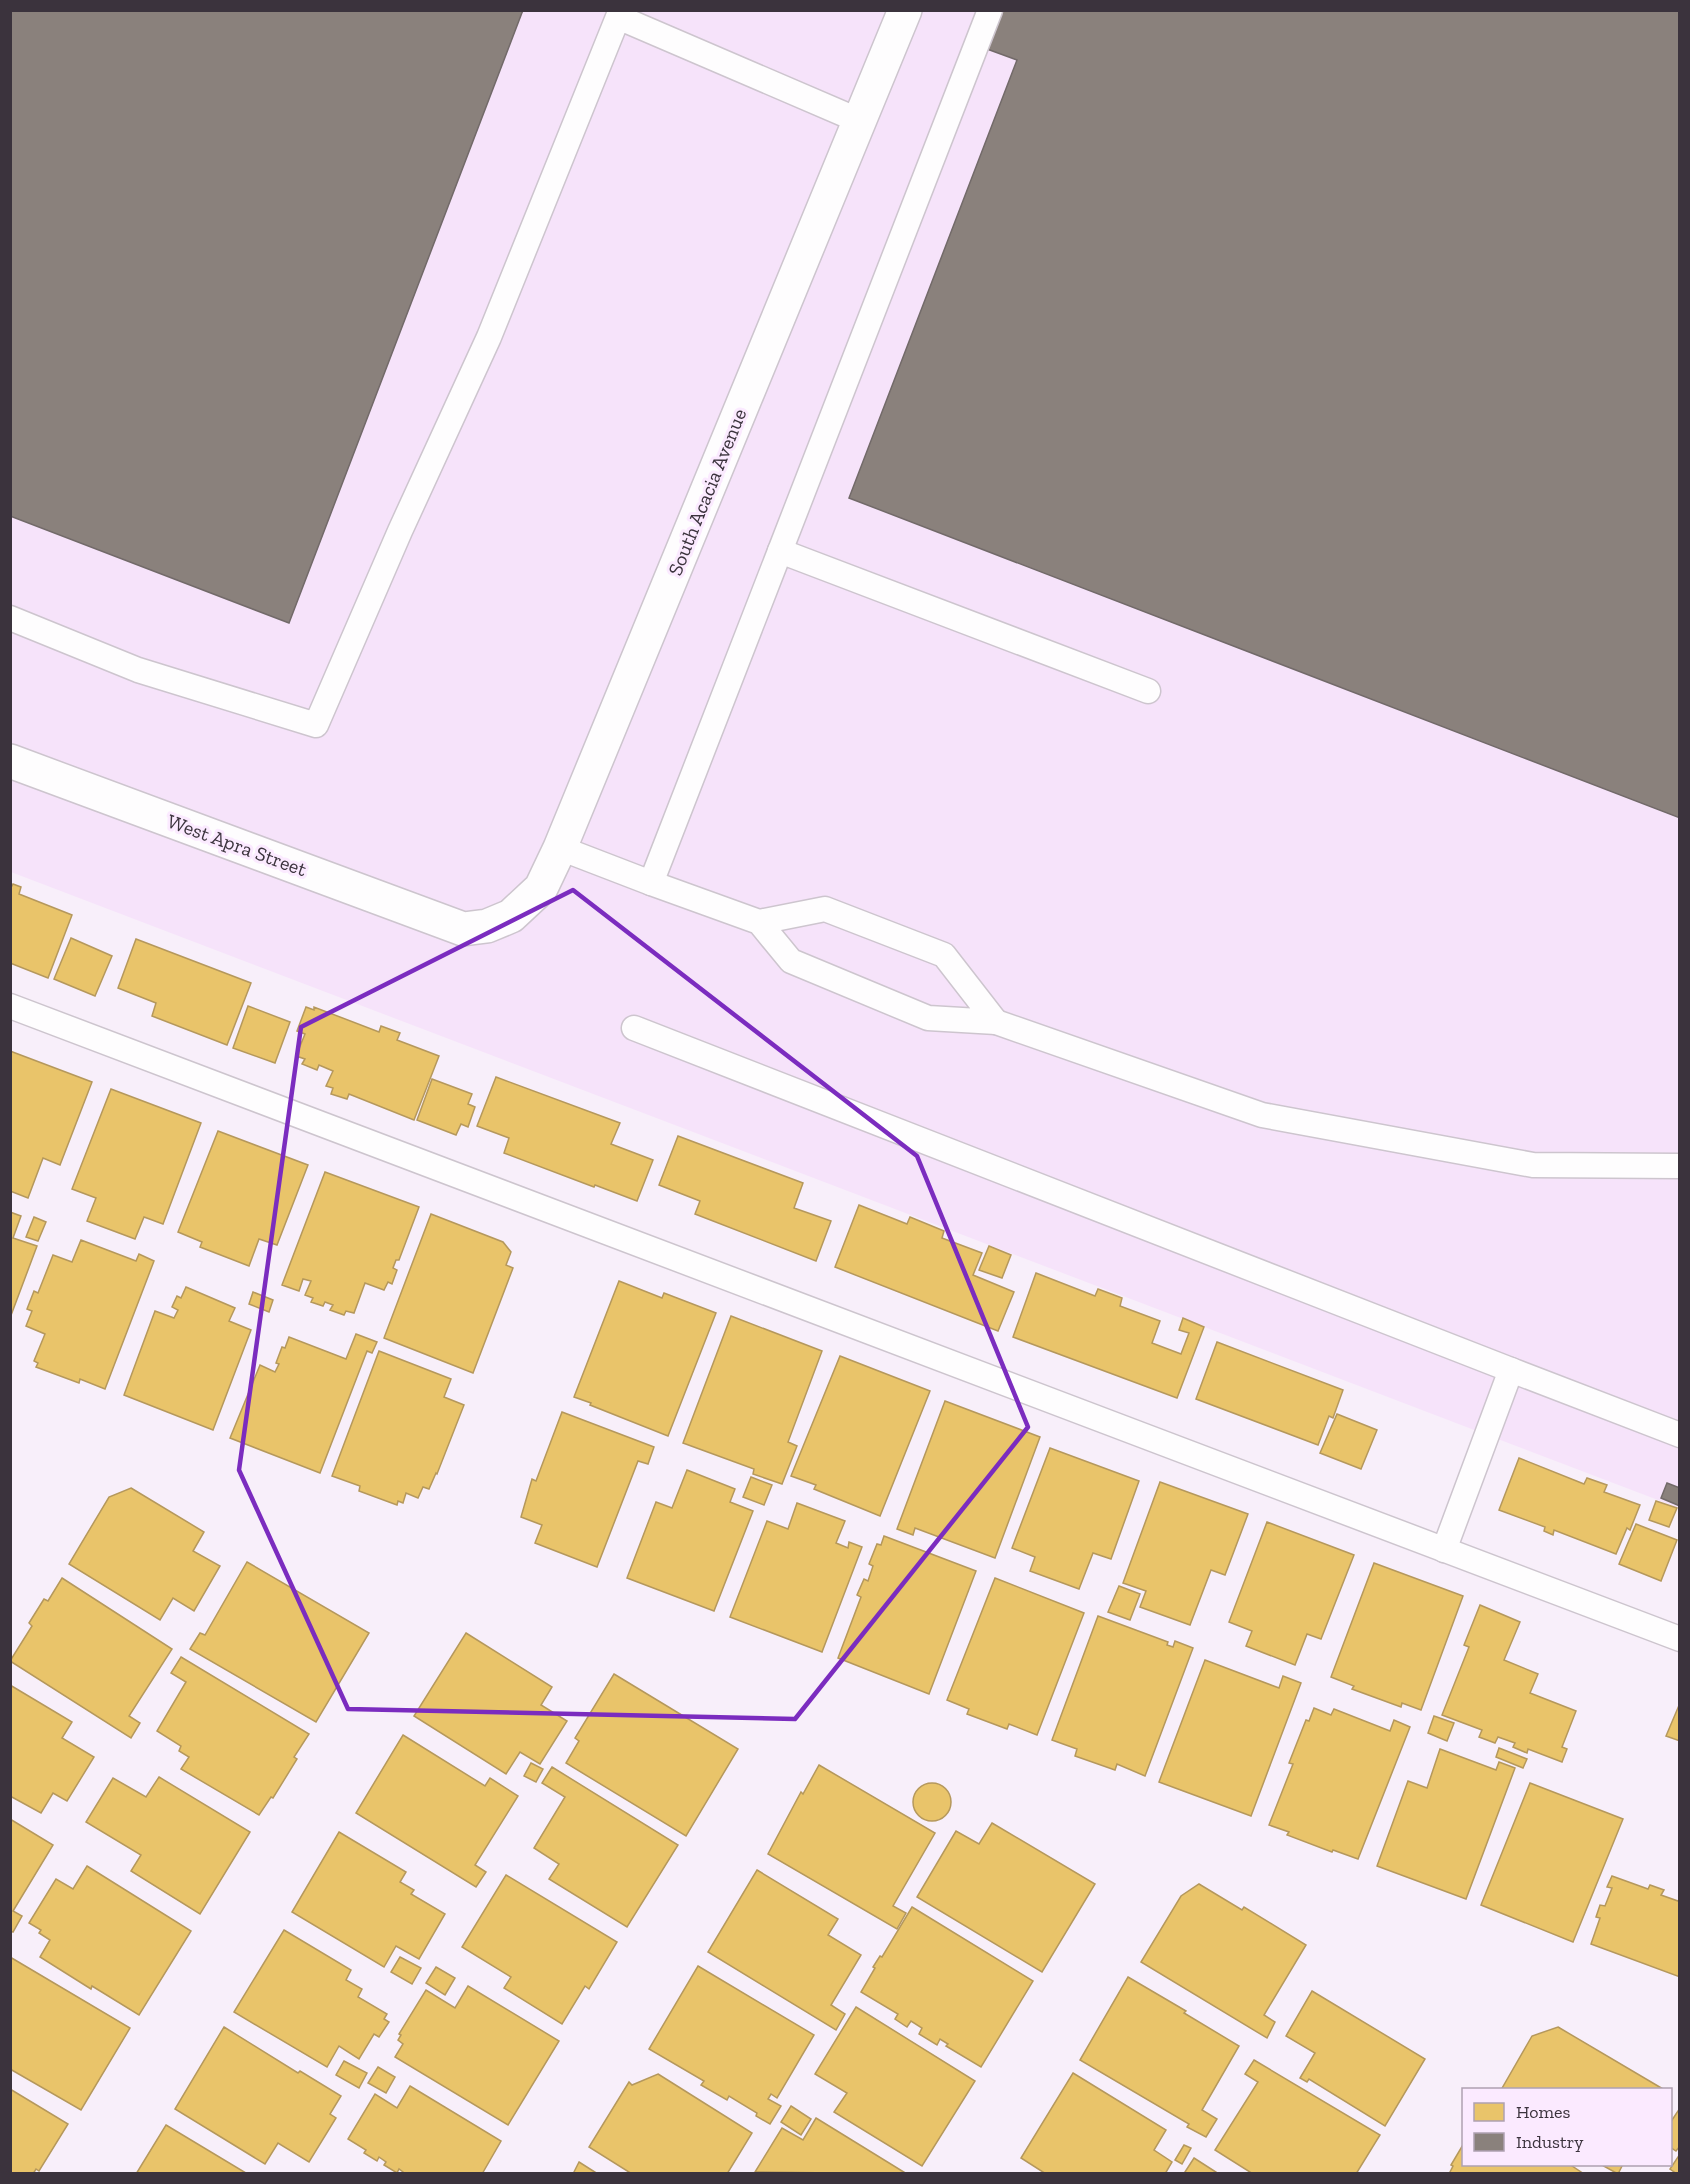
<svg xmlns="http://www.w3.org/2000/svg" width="1690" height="2184" viewBox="0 0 1690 2184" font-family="'Zilla Slab',serif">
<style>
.built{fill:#f6e3fa}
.homes{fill:#e9c46a;stroke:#b5985c;stroke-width:1.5}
.industry{fill:#8a817c;stroke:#726a69;stroke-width:1.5}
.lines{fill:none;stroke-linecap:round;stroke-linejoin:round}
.lane-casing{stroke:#cdc5ce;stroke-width:27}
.street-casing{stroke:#cdc5ce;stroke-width:36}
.lane{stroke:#fefdfe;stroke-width:24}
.street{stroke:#fefdfe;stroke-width:33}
.marked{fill:none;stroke:#7b2cbf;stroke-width:4.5;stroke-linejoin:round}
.labels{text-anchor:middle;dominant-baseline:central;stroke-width:6;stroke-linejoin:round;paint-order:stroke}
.street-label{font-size:20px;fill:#3b333d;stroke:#fbeaff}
</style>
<rect width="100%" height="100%" fill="#f8effa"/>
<path class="built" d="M 10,11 L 1679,11 L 1679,1508 L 11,872 Z"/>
<g class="homes">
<path d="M 13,884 L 21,887 L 19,894 L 72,915 L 48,978 L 10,963 L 10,889 Z"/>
<path d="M 71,938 L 112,956 L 95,996 L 54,979 Z"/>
<path d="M 136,939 L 251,983 L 227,1045 L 152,1016 L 156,1003 L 118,988 Z"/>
<path d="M 248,1006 L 290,1022 L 275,1063 L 233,1048 Z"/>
<path d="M 306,1007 L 314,1010 L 314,1007 L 379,1032 L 381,1026 L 400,1033 L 397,1040 L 439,1056 L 414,1120 L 349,1094 L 347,1099 L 331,1094 L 333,1088 L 326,1086 L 333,1071 L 319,1065 L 317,1070 L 302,1064 L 305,1059 L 296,1056 L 305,1034 L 297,1031 Z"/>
<path d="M 10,1051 L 92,1082 L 60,1165 L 43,1158 L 28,1198 L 10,1191 Z"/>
<path d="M 496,1077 L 620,1123 L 611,1144 L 653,1160 L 637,1201 L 595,1185 L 594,1187 L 504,1153 L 509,1138 L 477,1126 Z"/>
<path d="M 432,1079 L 472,1094 L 468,1104 L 475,1107 L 468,1127 L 461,1124 L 456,1135 L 417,1120 Z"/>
<path d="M 111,1089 L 201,1123 L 163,1224 L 144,1217 L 135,1239 L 87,1221 L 96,1198 L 72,1189 Z"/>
<path d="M 218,1131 L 308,1165 L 277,1245 L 259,1239 L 249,1266 L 200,1247 L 202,1242 L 178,1232 Z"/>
<path d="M 678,1136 L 803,1183 L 794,1208 L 831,1221 L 816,1261 L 695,1214 L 700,1201 L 659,1185 Z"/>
<path d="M 325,1172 L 419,1207 L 399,1260 L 396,1260 L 393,1268 L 397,1270 L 392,1284 L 388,1282 L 384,1290 L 365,1283 L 354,1313 L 346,1311 L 344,1315 L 330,1310 L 333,1305 L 325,1302 L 323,1306 L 311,1302 L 313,1298 L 305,1295 L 311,1281 L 303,1279 L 299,1291 L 282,1285 Z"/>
<path d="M 859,1205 L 907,1224 L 910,1217 L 944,1231 L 942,1238 L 982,1253 L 973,1275 L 1014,1292 L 998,1331 L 835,1267 Z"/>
<path d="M 10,1212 L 21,1216 L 13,1238 L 37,1246 L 10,1318 Z"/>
<path d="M 431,1214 L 503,1242 L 511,1252 L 506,1265 L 513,1268 L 473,1373 L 384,1338 Z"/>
<path d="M 34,1217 L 46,1222 L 38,1241 L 26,1237 Z"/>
<path d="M 81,1240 L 136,1261 L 139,1254 L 154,1261 L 105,1389 L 80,1379 L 79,1383 L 36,1367 L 38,1363 L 34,1361 L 45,1334 L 26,1326 L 32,1311 L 27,1309 L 34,1291 L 38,1293 L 53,1255 L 72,1262 Z"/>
<path d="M 989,1246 L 1011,1255 L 1002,1278 L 979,1270 Z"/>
<path d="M 1036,1273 L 1095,1296 L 1098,1289 L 1122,1298 L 1120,1306 L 1160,1321 L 1152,1343 L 1181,1354 L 1189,1333 L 1179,1330 L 1183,1318 L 1204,1327 L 1177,1398 L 1013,1337 Z"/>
<path d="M 619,1281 L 662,1298 L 664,1293 L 716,1313 L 668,1436 L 590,1405 L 591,1403 L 574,1397 Z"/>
<path d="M 186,1287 L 235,1308 L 229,1321 L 251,1330 L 213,1430 L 124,1395 L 155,1311 L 174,1318 L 178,1310 L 172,1307 L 177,1296 L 181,1298 Z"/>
<path d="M 253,1292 L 273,1300 L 269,1312 L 249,1304 Z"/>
<path d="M 731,1316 L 822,1351 L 788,1442 L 797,1446 L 782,1484 L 753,1474 L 754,1469 L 683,1443 Z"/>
<path d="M 356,1334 L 377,1342 L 372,1353 L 367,1351 L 320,1473 L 230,1438 L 260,1365 L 275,1372 L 279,1364 L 276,1363 L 282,1347 L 285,1348 L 289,1337 L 346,1359 Z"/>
<path d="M 1217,1342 L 1343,1390 L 1333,1418 L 1329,1416 L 1318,1445 L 1196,1399 Z"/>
<path d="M 379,1351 L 451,1379 L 444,1397 L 464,1405 L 437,1474 L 436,1473 L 429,1489 L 423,1487 L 418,1498 L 406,1493 L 403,1503 L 398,1501 L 397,1505 L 359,1491 L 360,1486 L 332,1476 Z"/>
<path d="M 840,1356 L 930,1391 L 880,1516 L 814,1489 L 816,1485 L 791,1476 Z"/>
<path d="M 945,1401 L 1040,1437 L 995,1558 L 915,1528 L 913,1535 L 897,1529 Z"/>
<path d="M 562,1412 L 654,1447 L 648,1464 L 638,1461 L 597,1567 L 535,1543 L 542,1525 L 521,1517 L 532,1479 L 536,1481 Z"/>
<path d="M 1337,1414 L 1377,1430 L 1361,1469 L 1320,1453 Z"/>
<path d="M 1050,1448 L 1139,1481 L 1111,1559 L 1093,1553 L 1079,1589 L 1030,1571 L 1035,1557 L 1012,1548 Z"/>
<path d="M 1519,1458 L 1584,1484 L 1587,1478 L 1607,1485 L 1604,1492 L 1640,1505 L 1630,1530 L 1627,1528 L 1616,1554 L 1554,1530 L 1553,1535 L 1544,1531 L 1545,1527 L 1499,1510 Z"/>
<path d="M 687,1470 L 735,1489 L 730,1502 L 753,1511 L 714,1611 L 627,1578 L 656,1502 L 672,1508 Z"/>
<path d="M 751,1477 L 772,1485 L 764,1505 L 743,1497 Z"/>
<path d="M 1160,1482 L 1248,1514 L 1225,1575 L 1211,1570 L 1190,1625 L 1140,1607 L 1146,1591 L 1123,1583 Z"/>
<path d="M 131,1488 L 204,1532 L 193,1551 L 220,1566 L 194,1611 L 173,1598 L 160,1620 L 69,1564 L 109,1497 Z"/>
<path d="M 1656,1501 L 1677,1508 L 1669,1527 L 1649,1520 Z"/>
<path d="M 797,1503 L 845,1521 L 836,1543 L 848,1548 L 849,1542 L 862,1547 L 822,1652 L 730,1617 L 767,1521 L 788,1529 Z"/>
<path d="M 1267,1522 L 1354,1555 L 1321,1639 L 1307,1634 L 1295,1665 L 1246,1646 L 1252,1631 L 1229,1622 Z"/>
<path d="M 1636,1524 L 1677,1540 L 1661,1581 L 1619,1564 Z"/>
<path d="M 884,1536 L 976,1571 L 929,1694 L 838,1658 L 861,1597 L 857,1595 L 864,1579 L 868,1581 L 873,1566 L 869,1564 L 877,1544 L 881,1545 Z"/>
<path d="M 247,1562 L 369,1633 L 316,1722 L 190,1649 L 200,1633 L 205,1635 Z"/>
<path d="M 1374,1563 L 1463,1596 L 1421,1710 L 1402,1703 L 1401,1707 L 1352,1689 L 1354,1686 L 1331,1677 Z"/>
<path d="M 62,1578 L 172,1649 L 129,1716 L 140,1723 L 131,1738 L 10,1661 L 32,1626 L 29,1623 L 44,1599 L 48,1601 Z"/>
<path d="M 995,1578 L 1084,1613 L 1037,1735 L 1009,1724 L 1007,1729 L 967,1714 L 969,1709 L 947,1700 Z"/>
<path d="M 1119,1586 L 1140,1594 L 1130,1620 L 1108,1612 Z"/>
<path d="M 1480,1605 L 1520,1622 L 1504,1660 L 1538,1674 L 1530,1693 L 1576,1711 L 1562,1747 L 1567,1749 L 1562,1762 L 1528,1749 L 1527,1753 L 1513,1747 L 1515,1743 L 1498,1737 L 1495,1743 L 1479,1737 L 1482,1730 L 1442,1715 L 1469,1647 L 1464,1645 Z"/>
<path d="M 1098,1616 L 1168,1642 L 1167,1645 L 1173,1647 L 1175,1641 L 1193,1648 L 1145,1776 L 1117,1764 L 1115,1770 L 1075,1756 L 1077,1749 L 1052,1740 Z"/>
<path d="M 466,1633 L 552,1687 L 541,1705 L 567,1721 L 540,1764 L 520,1752 L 506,1774 L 414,1716 Z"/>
<path d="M 181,1657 L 309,1734 L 294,1757 L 297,1759 L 273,1798 L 271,1797 L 259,1815 L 181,1769 L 189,1757 L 179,1751 L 181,1746 L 157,1731 L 186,1682 L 171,1673 Z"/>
<path d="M 1205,1660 L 1279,1688 L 1283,1676 L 1301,1683 L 1251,1816 L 1159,1782 Z"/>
<path d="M 614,1674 L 738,1749 L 686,1836 L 566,1763 L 579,1741 L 575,1738 Z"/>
<path d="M 10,1685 L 72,1722 L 62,1738 L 94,1757 L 67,1801 L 53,1793 L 41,1813 L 10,1796 Z"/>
<path d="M 1680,1703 L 1680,1741 L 1666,1736 Z"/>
<path d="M 1314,1708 L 1331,1715 L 1334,1709 L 1390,1731 L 1394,1720 L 1410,1727 L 1358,1859 L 1333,1850 L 1332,1852 L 1287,1835 L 1289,1832 L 1269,1825 L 1293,1764 L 1289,1763 L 1306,1720 L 1309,1721 Z"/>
<path d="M 1434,1716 L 1454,1723 L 1447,1741 L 1428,1733 Z"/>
<path d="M 403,1735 L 485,1786 L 490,1778 L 518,1796 L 475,1865 L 486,1872 L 476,1887 L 356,1813 Z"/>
<path d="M 1499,1748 L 1527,1759 L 1523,1768 L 1496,1757 Z"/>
<path d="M 1440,1749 L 1496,1770 L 1499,1762 L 1515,1768 L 1466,1899 L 1377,1866 L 1408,1781 L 1427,1788 Z"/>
<path d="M 531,1763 L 543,1769 L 536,1782 L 524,1776 Z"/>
<path d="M 819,1765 L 935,1833 L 893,1906 L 906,1913 L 897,1929 L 768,1854 L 801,1792 L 803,1794 Z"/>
<path d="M 552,1767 L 678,1845 L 627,1927 L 549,1879 L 559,1864 L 534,1848 L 565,1797 L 542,1783 Z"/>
<path d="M 159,1777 L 250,1832 L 200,1914 L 131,1871 L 141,1855 L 86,1822 L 113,1778 L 146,1797 Z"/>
<path d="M 1530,1783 L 1623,1819 L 1573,1942 L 1481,1905 Z"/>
<circle cx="932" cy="1802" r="19"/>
<path d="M 10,1819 L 53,1845 L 13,1911 L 22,1916 L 13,1932 L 10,1931 Z"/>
<path d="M 992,1823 L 1095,1884 L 1042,1972 L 917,1897 L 956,1831 L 979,1844 Z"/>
<path d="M 339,1832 L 406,1872 L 400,1882 L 414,1890 L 411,1894 L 445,1914 L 419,1959 L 396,1946 L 384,1967 L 292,1912 Z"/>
<path d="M 87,1866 L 191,1931 L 139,2015 L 92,1986 L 91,1989 L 40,1957 L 50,1940 L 39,1933 L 41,1930 L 29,1923 L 56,1879 L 73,1889 Z"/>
<path d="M 757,1870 L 838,1919 L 828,1935 L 861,1955 L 831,2005 L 845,2014 L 836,2030 L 708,1952 Z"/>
<path d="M 506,1875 L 617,1942 L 589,1989 L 585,1986 L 562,2024 L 504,1988 L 511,1977 L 462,1947 Z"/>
<path d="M 1612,1876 L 1648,1889 L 1650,1885 L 1664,1890 L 1661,1895 L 1678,1901 L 1680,1898 L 1680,1977 L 1591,1944 L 1600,1918 L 1596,1917 L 1600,1905 L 1605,1906 L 1612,1888 L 1607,1887 Z"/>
<path d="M 1199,1884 L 1242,1910 L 1244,1907 L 1306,1945 L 1264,2015 L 1275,2022 L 1267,2038 L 1141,1962 L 1181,1896 Z"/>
<path d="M 912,1907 L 1033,1981 L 981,2067 L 946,2046 L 948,2044 L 940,2039 L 937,2045 L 919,2034 L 922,2028 L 911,2021 L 907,2027 L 895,2019 L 898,2014 L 861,1992 L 875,1968 L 873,1967 L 880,1956 L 882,1957 Z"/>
<path d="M 284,1930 L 351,1970 L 346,1980 L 362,1989 L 358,1997 L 387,2014 L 384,2019 L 389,2022 L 379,2037 L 374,2034 L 359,2059 L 339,2046 L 327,2067 L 234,2012 Z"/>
<path d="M 10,1957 L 130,2028 L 81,2110 L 10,2069 Z"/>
<path d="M 400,1957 L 421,1968 L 412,1984 L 391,1972 Z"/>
<path d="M 698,1966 L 814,2035 L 777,2098 L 771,2094 L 768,2099 L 781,2106 L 770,2124 L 756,2116 L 757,2113 L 729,2096 L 727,2100 L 701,2085 L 704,2081 L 649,2049 Z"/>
<path d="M 436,1967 L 455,1978 L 445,1995 L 426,1983 Z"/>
<path d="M 1128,1977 L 1186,2011 L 1184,2013 L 1239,2046 L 1202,2110 L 1217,2119 L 1206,2137 L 1187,2127 L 1189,2124 L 1080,2060 Z"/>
<path d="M 468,1986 L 559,2041 L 508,2125 L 395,2057 L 403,2044 L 398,2040 L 401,2035 L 399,2034 L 426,1990 L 455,2008 Z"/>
<path d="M 1312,1991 L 1425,2059 L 1385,2126 L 1309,2079 L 1307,2082 L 1300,2078 L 1315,2053 L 1286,2036 Z"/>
<path d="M 856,2007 L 975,2081 L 922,2166 L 834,2112 L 847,2093 L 815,2074 Z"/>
<path d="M 224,2027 L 298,2073 L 300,2071 L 341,2096 L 330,2114 L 336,2118 L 309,2162 L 278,2143 L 265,2164 L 175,2109 Z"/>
<path d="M 1558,2027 L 1663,2089 L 1662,2090 L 1501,2090 L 1532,2036 Z"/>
<path d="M 1254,2060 L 1380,2135 L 1356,2174 L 1253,2174 L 1215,2150 L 1258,2082 L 1245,2074 Z"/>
<path d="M 344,2061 L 367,2073 L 359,2088 L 336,2075 Z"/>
<path d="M 378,2067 L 395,2077 L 386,2093 L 368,2083 Z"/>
<path d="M 1073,2073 L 1166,2130 L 1154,2150 L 1172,2162 L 1165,2174 L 1046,2174 L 1021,2158 Z"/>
<path d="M 658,2074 L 752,2133 L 727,2174 L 632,2174 L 589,2147 L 629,2082 L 632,2085 Z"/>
<path d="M 410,2086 L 501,2141 L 482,2174 L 402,2174 L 403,2172 L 399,2169 L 397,2173 L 384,2165 L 386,2162 L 379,2157 L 377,2161 L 364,2153 L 366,2150 L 348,2139 L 375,2094 L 397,2108 Z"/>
<path d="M 10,2089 L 68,2124 L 39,2171 L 36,2169 L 33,2174 L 10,2174 Z"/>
<path d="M 791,2106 L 811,2119 L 801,2135 L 781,2122 Z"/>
<path d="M 1680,2108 L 1680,2146 L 1676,2151 L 1670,2147 L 1670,2123 Z"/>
<path d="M 816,2118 L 907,2174 L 755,2172 L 782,2128 L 803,2140 Z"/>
<path d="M 166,2125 L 246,2173 L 136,2174 Z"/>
<path d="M 1464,2143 L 1464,2164 L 1569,2164 L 1584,2174 L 1449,2174 L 1453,2166 L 1451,2165 Z"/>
<path d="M 1184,2145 L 1191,2148 L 1182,2164 L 1175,2160 Z"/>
<path d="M 1680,2154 L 1680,2174 L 1677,2174 L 1670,2169 Z"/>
<path d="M 1194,2158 L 1219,2174 L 1187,2174 L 1185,2172 Z"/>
<path d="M 579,2162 L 598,2174 L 573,2174 Z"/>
<path d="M 1600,2164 L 1623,2164 L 1618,2174 Z"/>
</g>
<g class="industry">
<path d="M 10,10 L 523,10 L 289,623 L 10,516 Z"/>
<path d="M 1002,10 L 1680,10 L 1680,818 L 849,498 L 1017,60 L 987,49 Z"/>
<path d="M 1667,1483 L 1680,1488 L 1680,1506 L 1661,1498 Z"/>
</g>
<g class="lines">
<defs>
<g id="lane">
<path d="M 780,551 L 990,10"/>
<path d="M 10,618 L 138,670 L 316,725 L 400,531 L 489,337 L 618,17 L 860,121"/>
<path d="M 560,848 L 651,883 L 780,551 L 1148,691"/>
<path d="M 651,883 L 759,922 L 791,961 L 928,1018 L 996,1022 L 944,955 L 825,909 L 759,922"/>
<path d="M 10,1006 L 1680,1639"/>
<path d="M 996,1022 L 1262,1115 L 1533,1165 L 1680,1166"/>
<path d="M 634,1028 L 1511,1370 L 1444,1550"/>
<path d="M 1511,1370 L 1680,1435"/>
</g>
<path id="street" d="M 10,761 L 463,929 L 487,926 L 511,916 L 541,888 L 560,848 L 905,10"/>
</defs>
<use href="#lane" class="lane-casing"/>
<use href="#street" class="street-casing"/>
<use href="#lane" class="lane"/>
<use href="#street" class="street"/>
</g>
<path class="marked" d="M 573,890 L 917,1156 L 1028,1427 L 795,1719 L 348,1709 L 239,1470 L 301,1027 Z"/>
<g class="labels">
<g class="street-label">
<text transform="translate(707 492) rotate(-68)">South Acacia Avenue</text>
<text transform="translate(237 845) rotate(20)">West Apra Street</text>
</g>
</g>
<rect width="1690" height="2184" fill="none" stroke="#3b333d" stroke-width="24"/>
<rect x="1462" y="2088" width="210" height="78" fill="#fbeaff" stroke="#aea1b1" stroke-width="1.5"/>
<rect x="1474" y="2103" width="30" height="18" fill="#e9c46a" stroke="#aea1b1" stroke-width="1.5"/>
<text x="1516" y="2118" font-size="18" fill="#3b333d">Homes</text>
<rect x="1474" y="2133" width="30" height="18" fill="#8a817c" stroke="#aea1b1" stroke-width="1.5"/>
<text x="1516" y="2148" font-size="18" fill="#3b333d">Industry</text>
</svg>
